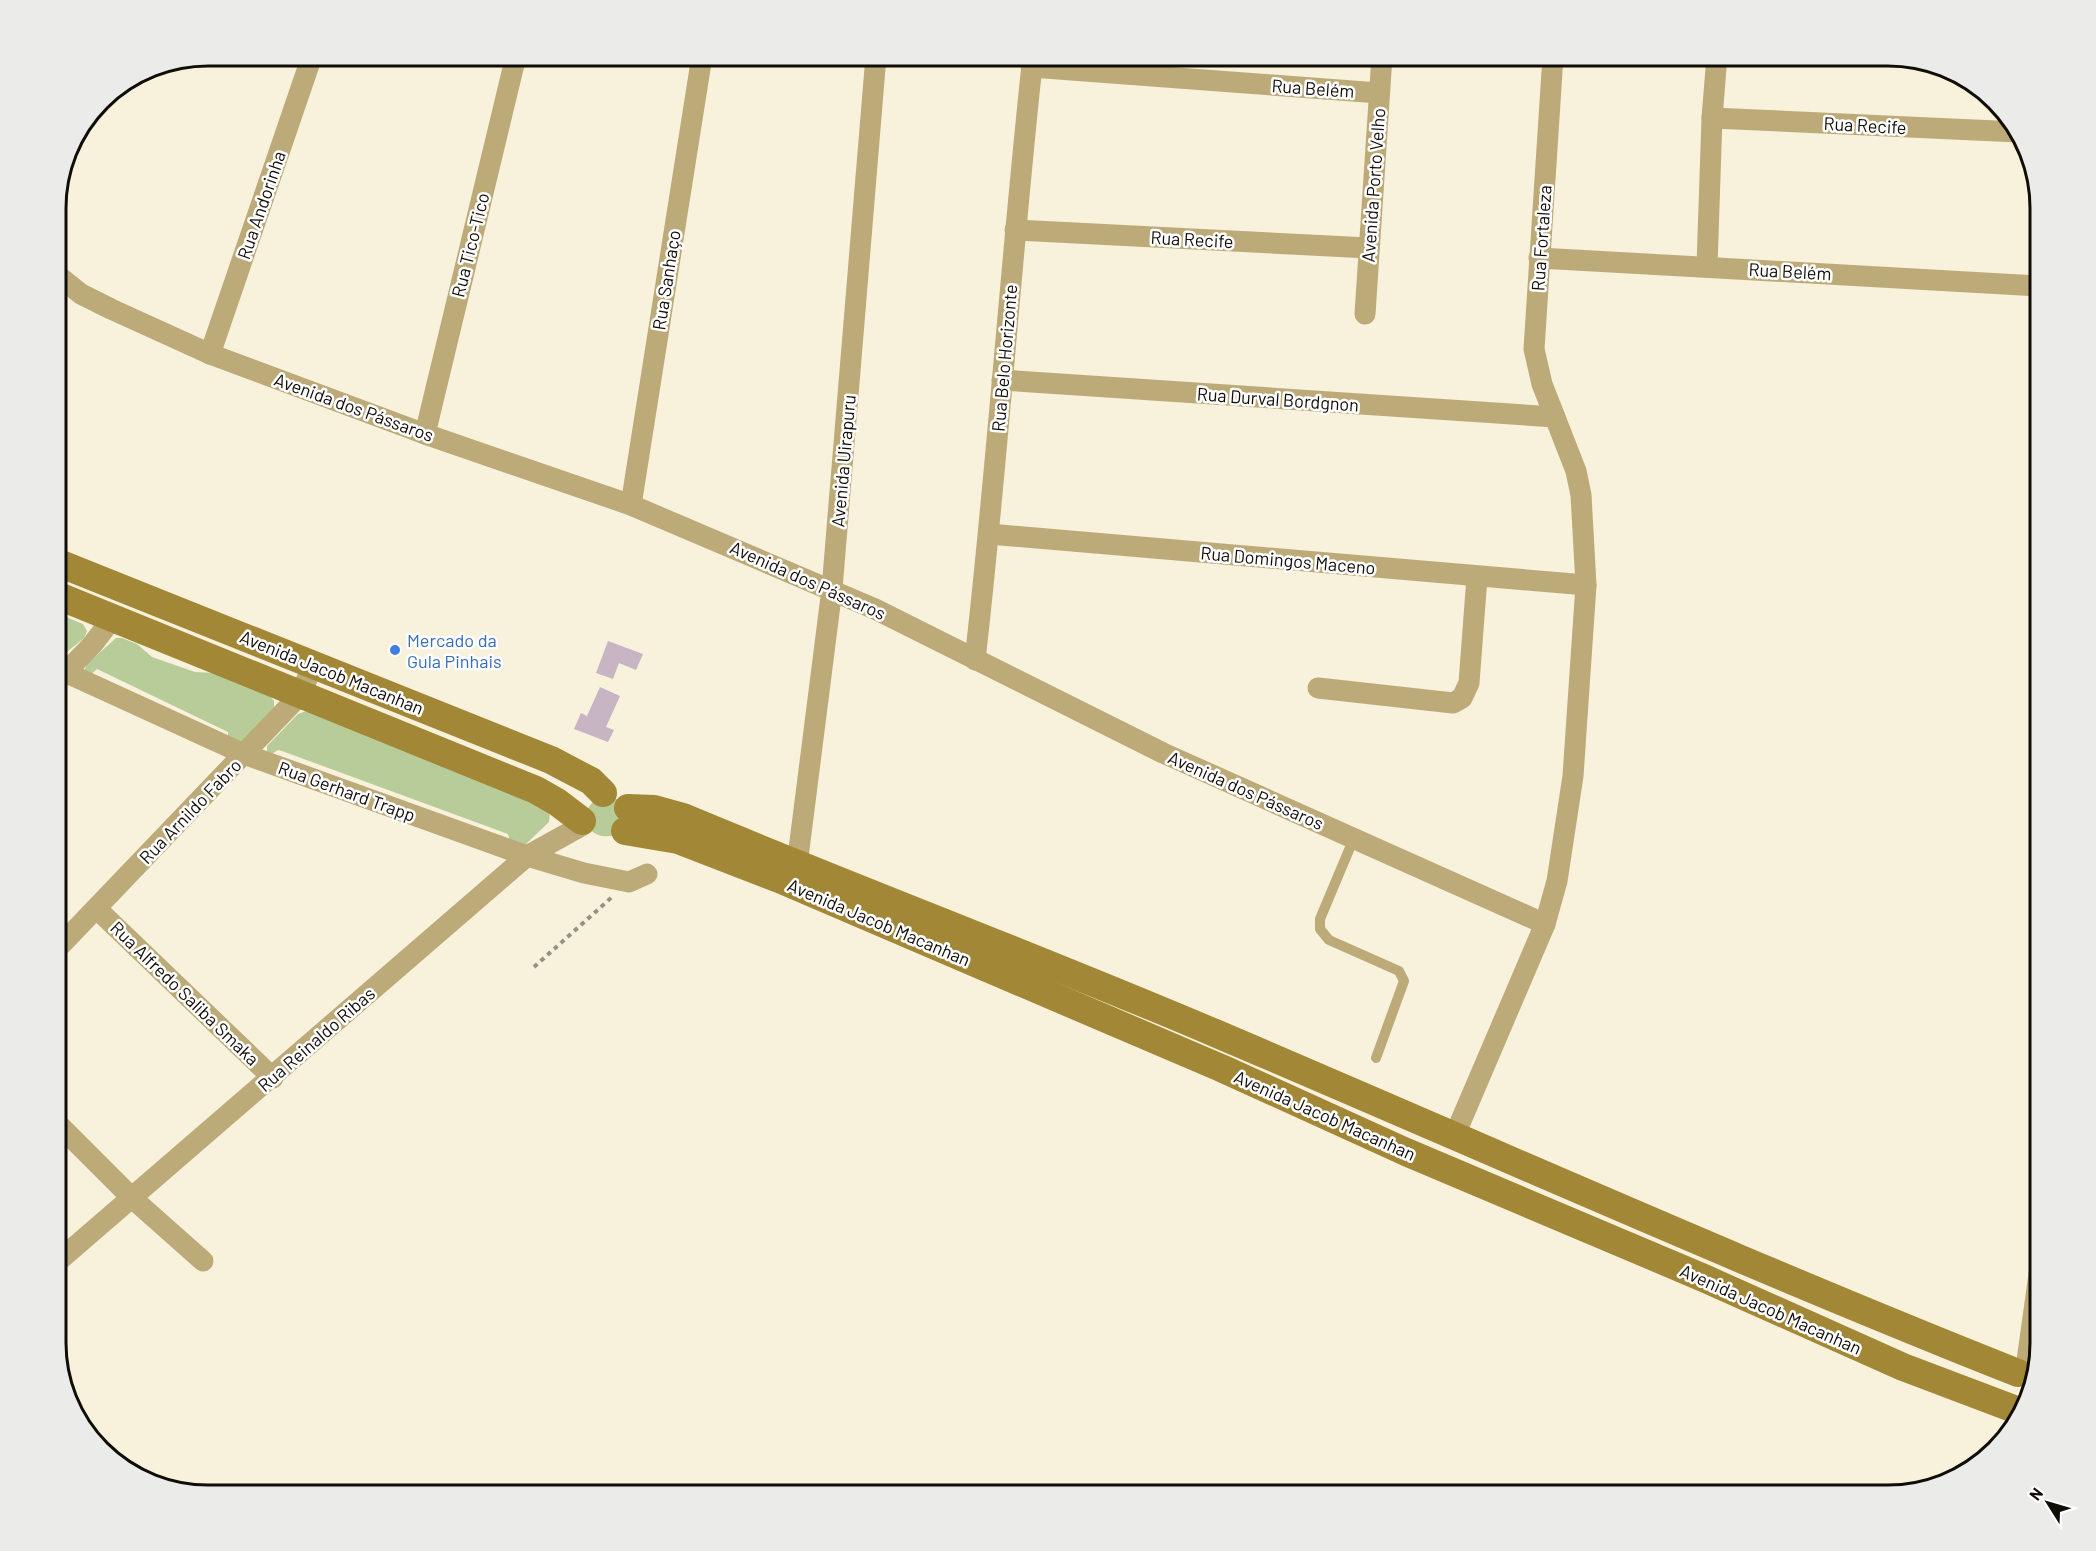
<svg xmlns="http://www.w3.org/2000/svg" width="2096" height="1551" viewBox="0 0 2096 1551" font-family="Barlow,sans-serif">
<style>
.green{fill:#b7cc98}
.building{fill:#c8b5c4}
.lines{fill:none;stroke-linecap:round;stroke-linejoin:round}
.path{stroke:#969182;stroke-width:4;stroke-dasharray:4.5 4.5;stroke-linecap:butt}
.service{stroke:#bcab79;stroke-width:10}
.minor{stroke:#bcab79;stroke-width:21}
.secondary{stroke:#a28836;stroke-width:28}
.shop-dot{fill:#3f7fe0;stroke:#fefefe;stroke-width:2}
.labels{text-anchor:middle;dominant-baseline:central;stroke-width:5;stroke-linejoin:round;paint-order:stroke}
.street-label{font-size:18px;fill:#100d07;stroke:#fefefe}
.shop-label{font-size:18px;fill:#366cbe;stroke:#fefefe;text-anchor:start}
.rim{fill:none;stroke:#100d07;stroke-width:3}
</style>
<rect width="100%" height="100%" fill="#f8f1db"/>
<g class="green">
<path d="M 56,613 L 83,624 L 87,631 L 84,638 L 56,661 Z"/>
<path d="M 116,638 L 122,638 L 137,644 L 152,657 L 195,672 L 213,673 L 269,695 L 274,701 L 274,709 L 238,745 L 228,742 L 228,732 L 97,669 L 87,678 L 84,671 L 87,664 Z"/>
<path d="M 306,711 L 525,794 L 550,812 L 549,822 L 525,845 L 510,842 L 508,834 L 282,751 L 278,750 L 267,757 L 267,746 L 298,714 Z"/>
<path d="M 611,797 L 617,799 L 624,809 L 615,835 C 604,838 595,836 588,827 L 587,810 L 594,800 Z"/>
</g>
<g class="building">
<path d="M 608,641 L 643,654 L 636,670 L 619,663 L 613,679 L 596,673 Z"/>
<path d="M 600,687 L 620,696 L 606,727 L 614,730 L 608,742 L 574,729 L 581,713 L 587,716 Z"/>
</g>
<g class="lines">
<path class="path" d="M 534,967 L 612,897"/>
<path class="service" d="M 1354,838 L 1320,919 L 1320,929 L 1329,940 L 1399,971 L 1404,981 L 1376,1058"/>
<g class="minor">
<path d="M 1031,67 L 1379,93"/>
<path d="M 1712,118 L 2018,132"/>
<path d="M 1015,230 L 1369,248"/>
<path d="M 1539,258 L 2040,286"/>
<path d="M 1707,266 L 1712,118 L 1717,56"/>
<path d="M 56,274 L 81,294 L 111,309 L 210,354 L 425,434 L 631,505 L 875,609 L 1163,753 L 1545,924"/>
<path d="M 1365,314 L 1382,56"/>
<path d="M 210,354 L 312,56"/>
<path d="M 1002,380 L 1555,417"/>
<path d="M 425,434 L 516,56"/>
<path d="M 631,505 L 702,56"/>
<path d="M 989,534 L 1586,585"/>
<path d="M 975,660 C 998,459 1011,257 1033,56"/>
<path d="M 56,668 L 244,754 L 527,856 L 584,873 L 629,882 L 647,874"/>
<path d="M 56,682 L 92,645 L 112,619"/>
<path d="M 1318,688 L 1453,703 L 1462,698 L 1469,683 L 1477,577"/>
<path d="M 797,865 L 832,589 L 876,56"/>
<path d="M 97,909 L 273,1078"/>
<path d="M 56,950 L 301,694 L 313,664"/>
<path d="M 56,1122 L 132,1198 L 203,1261"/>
<path d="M 1454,1137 L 1545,924 L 1557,881 L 1573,776 L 1586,585 L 1581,495 L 1576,471 L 1542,384 L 1534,349 L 1553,56"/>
<path d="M 56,1263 L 527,856 L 583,825"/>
<path d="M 2026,1368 L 2040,1267"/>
</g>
<g class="secondary">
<path d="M 56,562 L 551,760 L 591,781 L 603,793"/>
<path d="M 56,595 L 536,790 L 557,802 L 582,821"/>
<path d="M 628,808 L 654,809 L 683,817 C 860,891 1039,958 1215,1033 C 1483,1147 1748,1266 2018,1373"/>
<path d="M 625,831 L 678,840 L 779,879 L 1221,1068 L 1406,1152 L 1706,1279 L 1903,1367 L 2022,1412"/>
</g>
</g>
<circle class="shop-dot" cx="395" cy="650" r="6"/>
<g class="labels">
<g class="street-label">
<text transform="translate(1313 88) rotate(4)">Rua Belém</text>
<text transform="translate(1865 125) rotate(3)">Rua Recife</text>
<text transform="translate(1373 185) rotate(-86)">Avenida Porto Velho</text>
<text transform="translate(261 205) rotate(-71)">Rua Andorinha</text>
<text transform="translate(1541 238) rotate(-86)">Rua Fortaleza</text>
<text transform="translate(1192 239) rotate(3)">Rua Recife</text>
<text transform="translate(470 245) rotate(-76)">Rua Tico-Tico</text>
<text transform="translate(1790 271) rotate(3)">Rua Belém</text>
<text transform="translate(666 280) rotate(-81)">Rua Sanhaço</text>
<text transform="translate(1004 358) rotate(-85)">Rua Belo Horizonte</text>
<text transform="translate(1278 399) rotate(4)">Rua Durval Bordgnon</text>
<text transform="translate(354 407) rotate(20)">Avenida dos Pássaros</text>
<text transform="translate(843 461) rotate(-85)">Avenida Uirapuru</text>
<text transform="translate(1288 560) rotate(5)">Rua Domingos Maceno</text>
<text transform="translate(808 580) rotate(24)">Avenida dos Pássaros</text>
<text transform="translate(332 672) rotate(22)">Avenida Jacob Macanhan</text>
<text transform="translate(1246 790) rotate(24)">Avenida dos Pássaros</text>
<text transform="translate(347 791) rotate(20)">Rua Gerhard Trapp</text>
<text transform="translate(190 811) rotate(-46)">Rua Arnildo Fabro</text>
<text transform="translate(879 922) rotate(23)">Avenida Jacob Macanhan</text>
<text transform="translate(185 993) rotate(44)">Rua Alfredo Saliba Smaka</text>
<text transform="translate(316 1039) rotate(-41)">Rua Reinaldo Ribas</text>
<text transform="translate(1325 1115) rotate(24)">Avenida Jacob Macanhan</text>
<text transform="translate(1771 1309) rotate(24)">Avenida Jacob Macanhan</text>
</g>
<g class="shop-label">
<text x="407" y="640">Mercado da<tspan x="407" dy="21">Gula Pinhais</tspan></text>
</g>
</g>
<path d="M0 0H2096V1551H0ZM208 66H1888A142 142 0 0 1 2030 208V1343A142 142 0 0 1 1888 1485H208A142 142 0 0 1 66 1343V208A142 142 0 0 1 208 66Z" fill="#ebebea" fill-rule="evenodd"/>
<path class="rim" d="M208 66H1888A142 142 0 0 1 2030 208V1343A142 142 0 0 1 1888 1485H208A142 142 0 0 1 66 1343V208A142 142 0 0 1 208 66Z"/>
<g transform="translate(2048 1503) rotate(307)" stroke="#fefefe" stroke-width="4.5" paint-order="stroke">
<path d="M0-4.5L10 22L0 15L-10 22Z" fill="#100d07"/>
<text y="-9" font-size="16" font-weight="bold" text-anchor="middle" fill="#100d07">N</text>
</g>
</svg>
